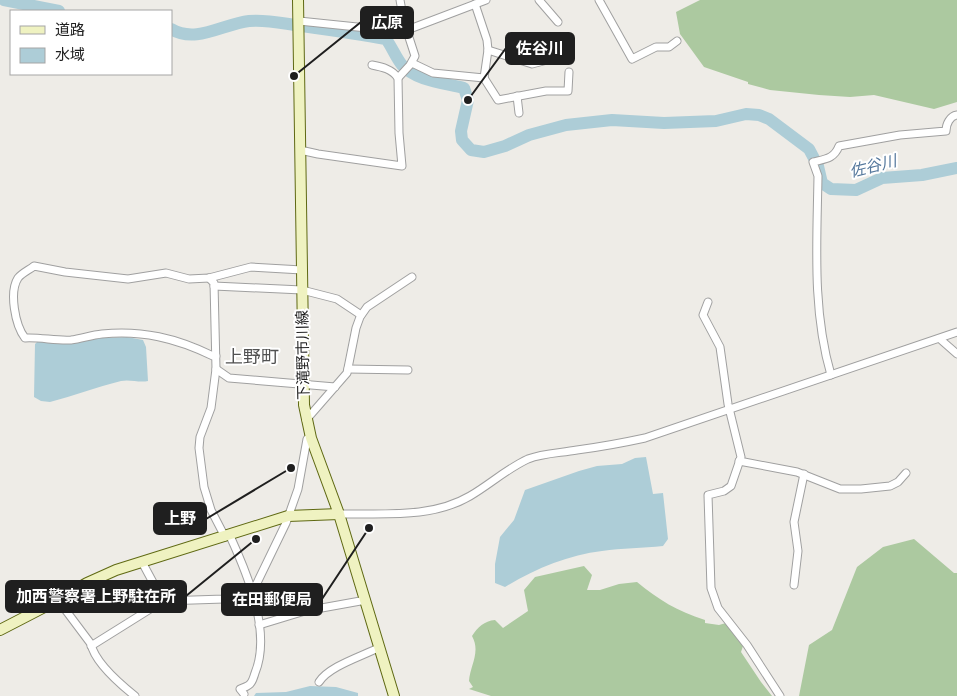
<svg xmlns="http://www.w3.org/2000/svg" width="957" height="696" viewBox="0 0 957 696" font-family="'DejaVu Sans','Noto Sans JP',sans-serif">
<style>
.forest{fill:#acc9a0}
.water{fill:#adcdd7}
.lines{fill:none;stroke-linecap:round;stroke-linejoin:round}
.river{stroke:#adcdd7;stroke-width:12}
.street-casing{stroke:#a0a0a0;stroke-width:9}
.secondary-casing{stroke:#5f6913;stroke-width:12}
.street{stroke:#fff;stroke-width:7}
.secondary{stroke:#eff2c1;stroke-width:10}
.labels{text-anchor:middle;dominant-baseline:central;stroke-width:4;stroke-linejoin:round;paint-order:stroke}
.street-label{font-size:15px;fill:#1f1f1f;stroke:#fff}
.water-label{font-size:16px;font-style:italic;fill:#54779c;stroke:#fff}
.quarter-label{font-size:18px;fill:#525252;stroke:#fff}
.leader{fill:none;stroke:#1f1f1f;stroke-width:2}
.callout-dot{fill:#1f1f1f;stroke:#fff;stroke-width:2}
.callout{fill:#1f1f1f;stroke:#1f1f1f;stroke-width:2}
.callout-label{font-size:16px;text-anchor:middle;font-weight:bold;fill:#fff}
</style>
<rect width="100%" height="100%" fill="#eeece7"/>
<g class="forest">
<path d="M 700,0 L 957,0 L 957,102 L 934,109 L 874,95 L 850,97 L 819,95 L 770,90 L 748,84 L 748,82 L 704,67 L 680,34 L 676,12 Z"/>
<path d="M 914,539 L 954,573 L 957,573 L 957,696 L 799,696 L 809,645 L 832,630 L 857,567 L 883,547 Z"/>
<path d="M 584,566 L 592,575 L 587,590 L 600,590 L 619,584 L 637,582 C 659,600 677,611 705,620 L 705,623 L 719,625 L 726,623 L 744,643 L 741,652 L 761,682 L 772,696 L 491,696 L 469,689 L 473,687 L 469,681 C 470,666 481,652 472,636 C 478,627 484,621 495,620 L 503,628 L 528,611 L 524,590 L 535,577 Z"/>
</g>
<g class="water">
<path d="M 127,337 L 143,340 L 146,347 L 148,381 C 139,383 130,379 121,381 C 96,387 74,396 50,402 L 41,401 L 34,397 L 35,344 L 38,341 L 69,344 L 100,338 Z"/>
<path d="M 646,457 L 653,494 L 663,493 L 668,539 L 663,546 C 643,548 622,548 602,551 C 569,555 534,569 505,587 L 495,583 L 495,564 L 500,537 L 514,520 L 525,490 L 579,471 L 597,466 L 622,464 L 635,458 Z"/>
<path d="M 310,686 L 336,687 L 358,693 L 358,696 L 254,696 L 256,693 L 286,692 Z"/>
</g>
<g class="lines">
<g class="river">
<path d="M 4,0 L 59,11"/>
<path d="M 171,29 C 196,44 223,24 249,21 C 266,19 285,24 302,26 C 330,30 358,34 386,39 C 392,47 396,58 402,65 C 416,81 445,83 464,88 L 468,100 L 461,131 L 462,140 L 471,150 L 484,152 L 505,146 L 529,135 L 566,125 L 612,120 L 664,123 L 716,121 L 746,114 L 759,115 L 769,119 L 809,149 L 818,166 L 822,183 L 831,189 L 856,190 L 882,178 L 922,175 L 957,168"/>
</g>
<defs>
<g id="street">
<path d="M 539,0 L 558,22"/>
<path d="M 599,0 L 632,59 L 656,47 L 669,47 L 677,41"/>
<path d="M 475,4 L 487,40 L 488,50 L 484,78"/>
<path d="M 299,21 L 367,28 L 407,30 L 486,0"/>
<path d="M 488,50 L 532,64 L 566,55"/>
<path d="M 412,63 L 433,73 L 484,78 L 498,100 L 546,91 L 568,91 L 569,72"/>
<path d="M 398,78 L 410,65 L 415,56 L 404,22 L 400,0"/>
<path d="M 517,96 L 519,113"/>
<path d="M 300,150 L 318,154 L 402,166 L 399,133 L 398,78 C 392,69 382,67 372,65"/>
<path d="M 209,278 L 214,283 L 216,369 L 211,408 L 200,437 L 199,448 L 204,487 L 211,510 L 225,537"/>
<path d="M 214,286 L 302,290 L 337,299 L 361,315"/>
<path d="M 708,302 L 703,315 L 720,347 L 728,404 L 741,457 L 731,486 L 724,491 L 708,495 L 711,588 L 718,608 L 747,645 L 780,696"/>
<path d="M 940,339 L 957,354"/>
<path d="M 216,356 L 213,356 C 176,338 142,330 102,334 C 91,335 81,339 71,340 C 56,341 40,337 25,338 C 15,325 9,292 18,278 C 22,273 29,270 34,266 L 65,272 L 128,279 L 166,273 L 189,279 L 209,278 L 251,267 L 302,270"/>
<path d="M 216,369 L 229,378 L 335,387"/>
<path d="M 348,369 L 408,370"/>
<path d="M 831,375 C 812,310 817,242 818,176 L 813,162 C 825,159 834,159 839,146 L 900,135 L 946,131 C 946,124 950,116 957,115"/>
<path d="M 306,420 L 347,373 L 356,328 L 360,317 L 367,307 L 412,277"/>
<path d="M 739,461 L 797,472 L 840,489 L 861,489 L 890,486 L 898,482 L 906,473"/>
<path d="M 339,514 C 383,513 431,519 470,496 C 489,485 508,468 528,459 C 543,453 561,453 577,450 C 600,447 622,443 645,438 L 957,332"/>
<path d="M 230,536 C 247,573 272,632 255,673 C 254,676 253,681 250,684 C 248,686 243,688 240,689 L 244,694"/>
<path d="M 142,562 L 163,601"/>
<path d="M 794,585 L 798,551 L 794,522 L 804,474"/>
<path d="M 250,588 L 256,585 L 286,523 L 298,489 L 307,439 L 311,438"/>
<path d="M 58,600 L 91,644 C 95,663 120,684 135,696"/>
<path d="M 259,625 L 305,611 L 366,600"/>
<path d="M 91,646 L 163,601 L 224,599 L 252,594"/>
<path d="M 319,682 C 329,666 363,656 380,647"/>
</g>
<g id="secondary">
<path d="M 298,0 L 304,405 L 311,438 L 339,514 L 394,696"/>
<path d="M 0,630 L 58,600 L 87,583 L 116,570 L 288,516 L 339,514"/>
</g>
</defs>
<use href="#street" class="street-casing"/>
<use href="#secondary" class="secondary-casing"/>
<use href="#street" class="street"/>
<use href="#secondary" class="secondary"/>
</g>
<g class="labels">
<g class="street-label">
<text transform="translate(303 355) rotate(-91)">下滝野市川線</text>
</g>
<g class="water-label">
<text transform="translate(873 166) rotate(-14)">佐谷川</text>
</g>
<g class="quarter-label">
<text x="252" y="356">上野町</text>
</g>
</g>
<path class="leader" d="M294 76L361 22M468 100L506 48M291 468L206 519M256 539L186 596M369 528L322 599"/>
<g class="callout-dot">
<circle cx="294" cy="76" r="5"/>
<circle cx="468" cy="100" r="5"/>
<circle cx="291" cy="468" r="5"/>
<circle cx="256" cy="539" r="5"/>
<circle cx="369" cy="528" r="5"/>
</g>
<g class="callout">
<rect x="361" y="7" width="52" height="31" rx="5"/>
<rect x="506" y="33" width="68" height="31" rx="5"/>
<rect x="154" y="503" width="52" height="31" rx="5"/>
<rect x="6" y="581" width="180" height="31" rx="5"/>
<rect x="222" y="584" width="100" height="31" rx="5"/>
</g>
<g class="callout-label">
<text x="387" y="28">広原</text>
<text x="540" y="54">佐谷川</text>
<text x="180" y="524">上野</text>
<text x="96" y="602">加西警察署上野駐在所</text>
<text x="272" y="605">在田郵便局</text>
</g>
<rect x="10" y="10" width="162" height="65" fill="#ffffff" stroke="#a5a5a5"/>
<rect x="20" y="26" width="25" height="8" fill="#eff2c1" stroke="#a5a5a5"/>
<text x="55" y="35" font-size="15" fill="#1f1f1f">道路</text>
<rect x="20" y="48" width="25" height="15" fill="#adcdd7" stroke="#a5a5a5"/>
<text x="55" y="60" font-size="15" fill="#1f1f1f">水域</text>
</svg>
